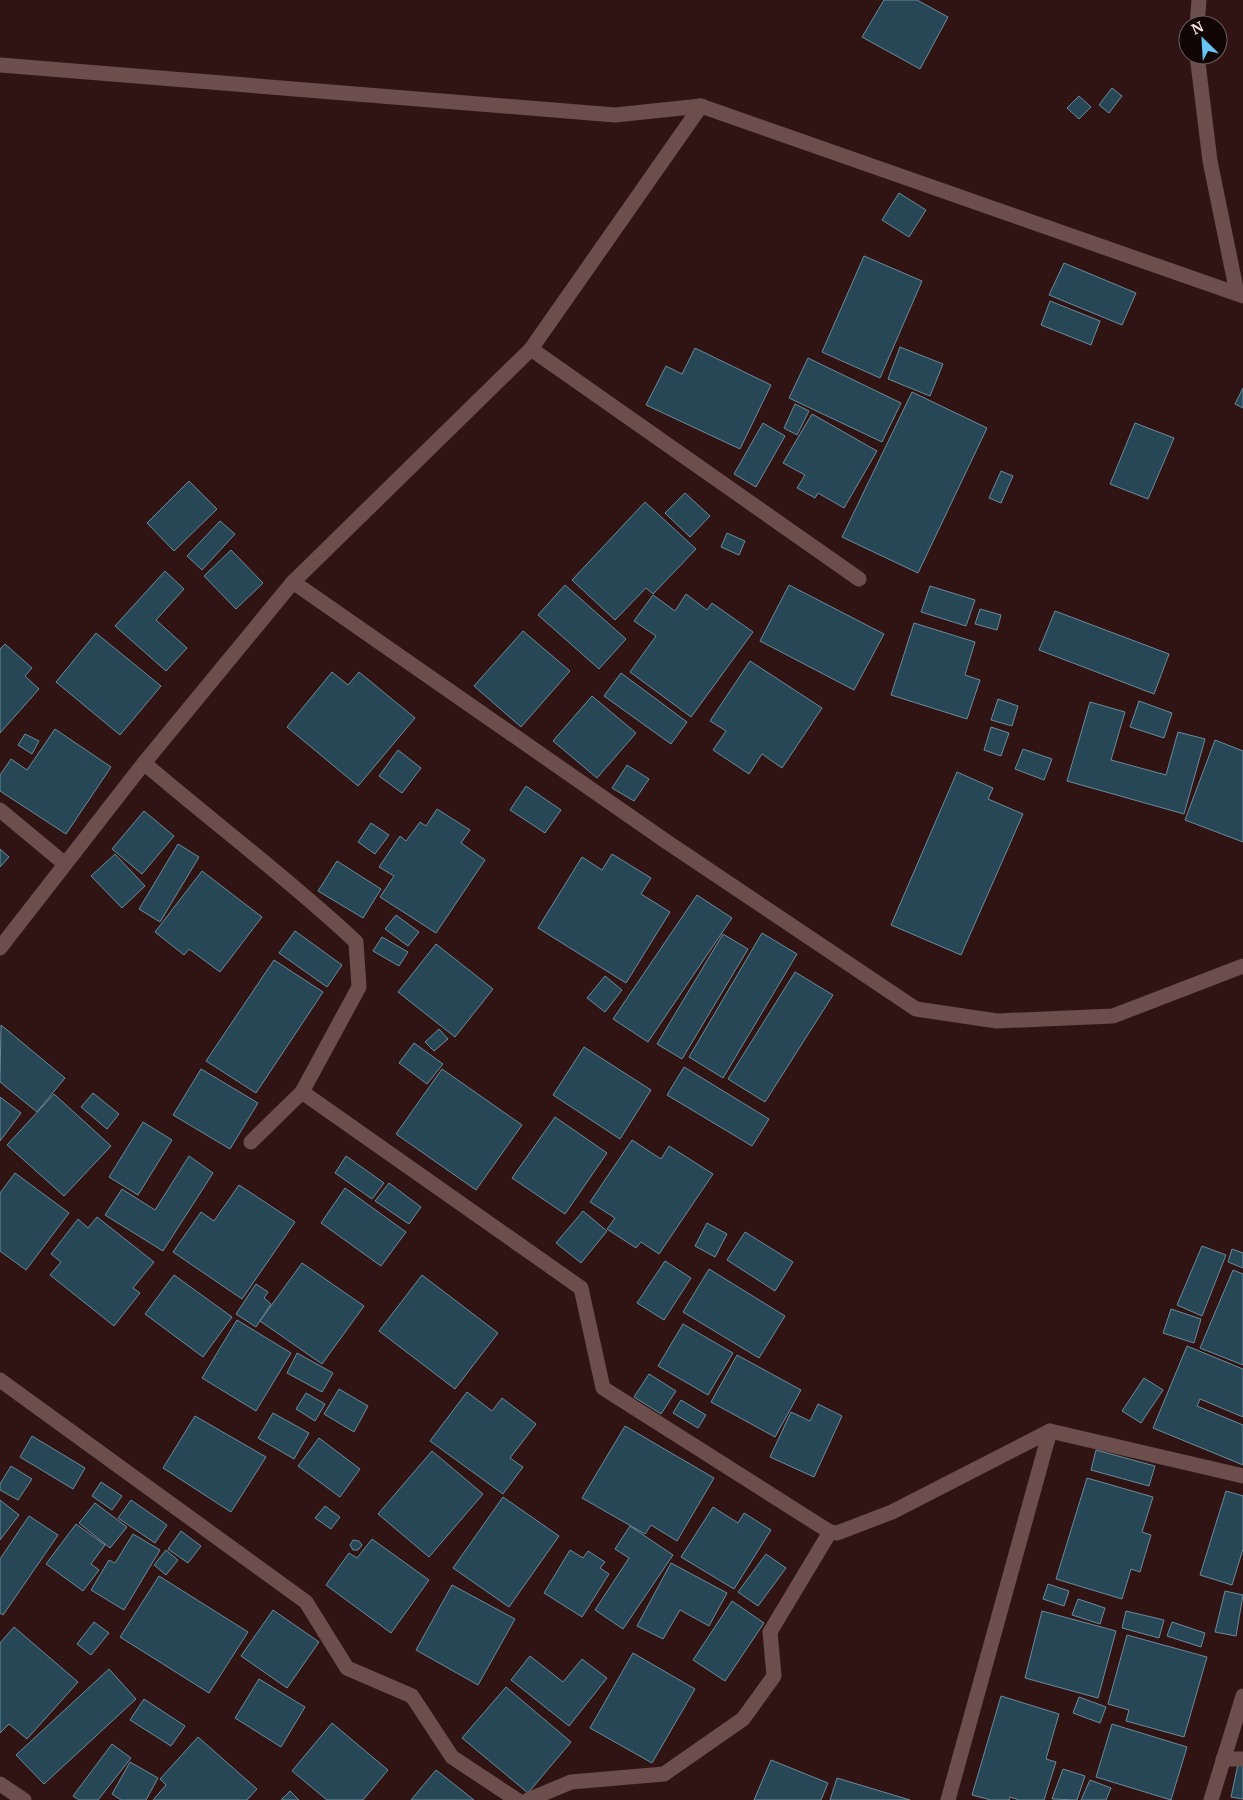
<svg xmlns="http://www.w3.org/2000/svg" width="1243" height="1800" viewBox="0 0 1243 1800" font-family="Merriweather,serif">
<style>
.building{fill:#274756;stroke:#6a8b9c}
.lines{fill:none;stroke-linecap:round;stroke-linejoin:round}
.minor{stroke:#6c4e4c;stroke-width:15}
</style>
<rect width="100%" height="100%" fill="#301413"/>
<g class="building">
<path d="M 884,0 L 917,0 L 948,17 L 920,69 L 862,37 Z"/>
<path d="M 1112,88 L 1122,96 L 1109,113 L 1099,105 Z"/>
<path d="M 1079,96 L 1091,107 L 1079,119 L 1067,108 Z"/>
<path d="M 899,193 L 926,210 L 909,237 L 882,220 Z"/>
<path d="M 864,256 L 922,281 L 880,378 L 822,352 Z"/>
<path d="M 1064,263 L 1136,293 L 1122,325 L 1049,295 Z"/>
<path d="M 1050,301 L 1100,321 L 1091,345 L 1041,325 Z"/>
<path d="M 900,347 L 943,364 L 930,396 L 888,379 Z"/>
<path d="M 695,348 L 771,385 L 740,449 L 646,405 L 666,366 L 682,374 Z"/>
<path d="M 808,358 L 901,403 L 882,442 L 789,398 Z"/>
<path d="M 1243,388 L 1243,408 L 1235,404 Z"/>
<path d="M 912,392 L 987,428 L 918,573 L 842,537 Z"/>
<path d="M 795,404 L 809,411 L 797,435 L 784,428 Z"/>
<path d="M 812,414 L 877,451 L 844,508 L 818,493 L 815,498 L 797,488 L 805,475 L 783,463 Z"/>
<path d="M 763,423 L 785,436 L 756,487 L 734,474 Z"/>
<path d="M 1135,423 L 1174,438 L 1148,499 L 1110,484 Z"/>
<path d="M 1001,471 L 1013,476 L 1001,503 L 989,498 Z"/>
<path d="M 189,481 L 217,509 L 174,551 L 147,523 Z"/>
<path d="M 685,493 L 710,516 L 690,537 L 665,513 Z"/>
<path d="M 645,502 L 696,549 L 653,594 L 646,588 L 615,620 L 572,580 Z"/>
<path d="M 220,521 L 235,534 L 202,570 L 187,556 Z"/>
<path d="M 727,533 L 745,541 L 739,555 L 721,547 Z"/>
<path d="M 231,550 L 263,583 L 236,609 L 204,576 Z"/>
<path d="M 165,571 L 184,589 L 156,620 L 187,648 L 166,671 L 115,626 Z"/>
<path d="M 565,585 L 626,639 L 599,669 L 538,615 Z"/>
<path d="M 789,585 L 884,634 L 854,690 L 760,641 Z"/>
<path d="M 930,586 L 975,600 L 966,626 L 921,612 Z"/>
<path d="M 686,594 L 707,610 L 712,603 L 753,632 L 691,717 L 630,672 L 656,636 L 634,621 L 653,595 L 675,611 Z"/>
<path d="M 980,609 L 1001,615 L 997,630 L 975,624 Z"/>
<path d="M 1055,611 L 1169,654 L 1154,694 L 1039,650 Z"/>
<path d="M 914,623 L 975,642 L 965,675 L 980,680 L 967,719 L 891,695 Z"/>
<path d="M 523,631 L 570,671 L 521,727 L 474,686 Z"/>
<path d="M 96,633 L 161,686 L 120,735 L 56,682 Z"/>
<path d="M 5,644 L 32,668 L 25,676 L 39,689 L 0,733 L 0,649 Z"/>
<path d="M 750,661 L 822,708 L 782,768 L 762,754 L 749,774 L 713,750 L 726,731 L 710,721 Z"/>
<path d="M 332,672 L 348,685 L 359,672 L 415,718 L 358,786 L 287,727 Z"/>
<path d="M 621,673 L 687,722 L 671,744 L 604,696 Z"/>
<path d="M 592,696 L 636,733 L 597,778 L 553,741 Z"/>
<path d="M 998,699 L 1018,706 L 1012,726 L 991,720 Z"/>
<path d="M 1139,701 L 1172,713 L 1164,738 L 1130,727 Z"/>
<path d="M 1090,702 L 1125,712 L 1111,760 L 1166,775 L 1178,732 L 1205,739 L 1184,814 L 1067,781 Z"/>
<path d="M 991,727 L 1009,733 L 1001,756 L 984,750 Z"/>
<path d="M 55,729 L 111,767 L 66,834 L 0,791 L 0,775 L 11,759 L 27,770 Z"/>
<path d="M 25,734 L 39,741 L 32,754 L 18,745 Z"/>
<path d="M 1215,740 L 1243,751 L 1243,842 L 1185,820 Z"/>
<path d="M 1023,749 L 1052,759 L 1044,780 L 1015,769 Z"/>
<path d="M 398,750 L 421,768 L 402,793 L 379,776 Z"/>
<path d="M 627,765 L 649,779 L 634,801 L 612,788 Z"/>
<path d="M 957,772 L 993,788 L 988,799 L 1023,814 L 961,955 L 891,925 Z"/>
<path d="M 526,786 L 561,810 L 545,833 L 510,810 Z"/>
<path d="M 437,809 L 470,830 L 461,843 L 485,860 L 436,933 L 380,897 L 394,876 L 379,867 L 400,836 L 406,841 L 420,822 L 426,826 Z"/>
<path d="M 144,811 L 174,836 L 142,874 L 112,849 Z"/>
<path d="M 371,823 L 389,835 L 375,854 L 358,842 Z"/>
<path d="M 178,844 L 199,857 L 160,922 L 139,909 Z"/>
<path d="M 0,849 L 9,857 L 0,867 Z"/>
<path d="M 115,854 L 145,886 L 122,908 L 91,876 Z"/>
<path d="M 612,854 L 651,878 L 641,894 L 670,912 L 626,983 L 538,928 L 582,857 L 602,870 Z"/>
<path d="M 337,861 L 381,889 L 363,918 L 318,891 Z"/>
<path d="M 202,871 L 262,917 L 220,972 L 189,949 L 184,955 L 155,932 Z"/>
<path d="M 697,895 L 732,918 L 648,1042 L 613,1019 Z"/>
<path d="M 396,915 L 419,932 L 408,946 L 385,929 Z"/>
<path d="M 295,931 L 342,965 L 327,987 L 279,953 Z"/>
<path d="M 762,933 L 797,954 L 723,1078 L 689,1057 Z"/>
<path d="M 723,934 L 748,949 L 682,1059 L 657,1044 Z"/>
<path d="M 382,937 L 408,952 L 399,966 L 373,951 Z"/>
<path d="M 436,944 L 493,989 L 455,1037 L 398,992 Z"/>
<path d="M 274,960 L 323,992 L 256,1093 L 206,1061 Z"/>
<path d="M 795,972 L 833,995 L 765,1102 L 728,1079 Z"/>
<path d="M 605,976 L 622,990 L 605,1012 L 587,998 Z"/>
<path d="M 1,1025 L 65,1078 L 37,1112 L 0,1082 Z"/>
<path d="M 439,1029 L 448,1039 L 434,1051 L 425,1042 Z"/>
<path d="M 414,1043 L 443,1064 L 427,1084 L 399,1063 Z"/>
<path d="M 584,1047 L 651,1090 L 620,1139 L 553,1095 Z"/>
<path d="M 684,1067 L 769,1119 L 752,1146 L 667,1095 Z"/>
<path d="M 201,1069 L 258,1103 L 230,1149 L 173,1115 Z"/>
<path d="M 442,1069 L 522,1125 L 476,1190 L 396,1134 Z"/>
<path d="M 93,1093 L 119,1114 L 107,1129 L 81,1107 Z"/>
<path d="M 54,1094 L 111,1146 L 64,1196 L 7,1145 Z"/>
<path d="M 0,1097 L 21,1113 L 0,1141 Z"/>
<path d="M 555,1117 L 607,1153 L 565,1214 L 512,1178 Z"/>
<path d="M 143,1122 L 172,1140 L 138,1195 L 109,1177 Z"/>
<path d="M 632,1140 L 661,1159 L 669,1146 L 713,1174 L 659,1254 L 641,1242 L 636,1248 L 607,1229 L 615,1218 L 590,1202 Z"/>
<path d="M 189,1156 L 213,1173 L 163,1251 L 105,1215 L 122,1189 L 155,1210 Z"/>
<path d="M 346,1156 L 384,1183 L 372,1199 L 335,1173 Z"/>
<path d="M 15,1173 L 69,1213 L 26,1270 L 0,1251 L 0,1193 Z"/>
<path d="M 389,1183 L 421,1207 L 409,1224 L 375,1201 Z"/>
<path d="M 239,1185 L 295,1222 L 242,1299 L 173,1252 L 201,1212 L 214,1221 Z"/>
<path d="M 345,1188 L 406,1232 L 381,1266 L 321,1223 Z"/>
<path d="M 583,1211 L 607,1231 L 581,1263 L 556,1243 Z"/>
<path d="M 97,1217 L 154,1262 L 133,1288 L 140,1293 L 114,1326 L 50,1275 L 61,1262 L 51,1254 L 78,1219 L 88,1228 Z"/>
<path d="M 707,1223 L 727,1234 L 715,1257 L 695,1246 Z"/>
<path d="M 745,1232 L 793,1262 L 775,1291 L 727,1260 Z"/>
<path d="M 1202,1246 L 1226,1255 L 1202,1316 L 1177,1305 Z"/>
<path d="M 1232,1249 L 1243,1253 L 1243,1268 L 1228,1262 Z"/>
<path d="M 665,1261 L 691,1278 L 664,1320 L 637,1303 Z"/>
<path d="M 302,1263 L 364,1306 L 322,1364 L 260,1321 Z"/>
<path d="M 709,1269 L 785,1316 L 759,1358 L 683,1312 Z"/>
<path d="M 1233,1270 L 1243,1274 L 1243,1365 L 1200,1348 Z"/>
<path d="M 174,1275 L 232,1317 L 203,1357 L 145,1314 Z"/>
<path d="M 422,1275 L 498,1333 L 455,1389 L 379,1331 Z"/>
<path d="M 256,1284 L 268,1292 L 264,1298 L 271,1304 L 256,1327 L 236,1314 Z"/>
<path d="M 1171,1309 L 1201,1319 L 1194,1343 L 1163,1333 Z"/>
<path d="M 237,1320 L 291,1353 L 256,1411 L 202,1378 Z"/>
<path d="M 683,1324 L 733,1353 L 708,1395 L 658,1366 Z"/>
<path d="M 1187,1346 L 1243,1369 L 1243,1417 L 1200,1399 L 1197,1406 L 1243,1425 L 1243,1465 L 1153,1428 Z"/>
<path d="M 297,1353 L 333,1373 L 322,1392 L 287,1373 Z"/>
<path d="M 737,1355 L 801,1390 L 775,1437 L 711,1402 Z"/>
<path d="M 649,1374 L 676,1391 L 661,1414 L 634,1397 Z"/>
<path d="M 1144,1378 L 1163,1390 L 1141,1423 L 1122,1411 Z"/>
<path d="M 339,1389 L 368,1406 L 354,1432 L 324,1414 Z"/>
<path d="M 467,1392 L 492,1411 L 502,1398 L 536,1424 L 510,1458 L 523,1467 L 503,1494 L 430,1441 Z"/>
<path d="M 306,1393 L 325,1404 L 315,1421 L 296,1409 Z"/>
<path d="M 681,1400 L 706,1415 L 698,1428 L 673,1413 Z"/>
<path d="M 818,1404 L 842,1416 L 814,1477 L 770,1457 L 791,1412 L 810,1421 Z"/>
<path d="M 273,1413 L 309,1433 L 294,1459 L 258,1438 Z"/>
<path d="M 195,1416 L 266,1457 L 231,1512 L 163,1468 Z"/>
<path d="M 625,1426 L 714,1478 L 677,1541 L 651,1525 L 645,1534 L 582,1498 Z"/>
<path d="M 32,1436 L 85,1468 L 73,1489 L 20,1457 Z"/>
<path d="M 319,1438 L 360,1469 L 340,1497 L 298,1466 Z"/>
<path d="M 1096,1450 L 1155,1466 L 1149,1486 L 1091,1470 Z"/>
<path d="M 432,1451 L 483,1494 L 429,1557 L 378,1514 Z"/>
<path d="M 11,1466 L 32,1479 L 18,1500 L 0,1490 L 0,1484 Z"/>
<path d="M 1087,1478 L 1153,1497 L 1142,1532 L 1151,1535 L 1140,1572 L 1131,1569 L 1122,1599 L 1056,1579 Z"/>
<path d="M 101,1482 L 122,1496 L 112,1510 L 92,1496 Z"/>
<path d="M 1226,1491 L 1243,1496 L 1243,1549 L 1232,1585 L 1200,1575 Z"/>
<path d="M 503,1497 L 559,1536 L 509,1607 L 453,1568 Z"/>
<path d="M 0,1500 L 19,1515 L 0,1540 Z"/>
<path d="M 131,1500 L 167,1525 L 155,1543 L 118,1518 Z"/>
<path d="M 95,1503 L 127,1527 L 110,1548 L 79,1523 Z"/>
<path d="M 325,1506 L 340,1517 L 331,1529 L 315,1518 Z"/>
<path d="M 713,1507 L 738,1523 L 744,1513 L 771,1530 L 734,1589 L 681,1557 Z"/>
<path d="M 29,1516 L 58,1535 L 3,1615 L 0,1613 L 0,1559 Z"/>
<path d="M 76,1524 L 105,1545 L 91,1564 L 99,1570 L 83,1591 L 46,1564 Z"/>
<path d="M 630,1526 L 673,1555 L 623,1629 L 595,1610 L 629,1558 L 615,1549 Z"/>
<path d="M 181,1531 L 201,1546 L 188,1563 L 168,1549 Z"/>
<path d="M 133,1534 L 160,1550 L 124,1610 L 91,1590 L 109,1560 L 115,1563 Z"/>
<path d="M 372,1539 L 429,1580 L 391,1633 L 326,1585 L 349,1553 L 357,1558 Z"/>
<path d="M 353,1540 L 359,1541 L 362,1545 L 358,1550 L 353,1550 L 350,1545 Z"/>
<path d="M 166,1550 L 178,1560 L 166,1575 L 154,1565 Z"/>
<path d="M 570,1550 L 583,1558 L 588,1551 L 605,1562 L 600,1568 L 609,1574 L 582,1617 L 544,1593 Z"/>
<path d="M 766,1554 L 786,1568 L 758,1606 L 738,1592 Z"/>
<path d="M 671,1563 L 727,1593 L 709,1626 L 680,1610 L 663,1639 L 637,1626 Z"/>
<path d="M 159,1576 L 248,1632 L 209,1693 L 120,1637 Z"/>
<path d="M 1048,1584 L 1069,1591 L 1064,1606 L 1043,1599 Z"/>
<path d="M 452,1585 L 515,1619 L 478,1685 L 416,1650 Z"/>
<path d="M 1225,1591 L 1243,1595 L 1236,1636 L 1215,1632 Z"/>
<path d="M 1078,1599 L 1105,1608 L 1100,1624 L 1072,1615 Z"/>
<path d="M 732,1601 L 764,1623 L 725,1681 L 693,1660 Z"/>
<path d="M 273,1610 L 319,1642 L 287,1688 L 241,1656 Z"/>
<path d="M 1042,1611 L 1116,1631 L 1098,1698 L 1025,1678 Z"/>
<path d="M 1126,1611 L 1164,1620 L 1159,1638 L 1122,1628 Z"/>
<path d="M 94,1622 L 109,1633 L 91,1655 L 77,1644 Z"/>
<path d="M 1172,1622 L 1205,1633 L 1201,1647 L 1167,1636 Z"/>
<path d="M 14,1627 L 78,1682 L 27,1739 L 9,1724 L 0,1733 L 0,1643 Z"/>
<path d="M 1127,1635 L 1207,1657 L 1184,1737 L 1126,1721 L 1129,1710 L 1108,1704 Z"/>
<path d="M 633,1653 L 695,1689 L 652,1763 L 590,1728 Z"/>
<path d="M 530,1656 L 563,1682 L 582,1659 L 607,1678 L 569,1726 L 511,1680 Z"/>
<path d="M 109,1669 L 136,1699 L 44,1784 L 16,1755 Z"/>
<path d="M 259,1679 L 305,1707 L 281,1747 L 235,1718 Z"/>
<path d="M 506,1687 L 571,1742 L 528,1793 L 462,1738 Z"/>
<path d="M 1001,1696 L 1059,1714 L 1046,1759 L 1056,1762 L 1044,1800 L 1019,1800 L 1010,1797 L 1009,1800 L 991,1800 L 972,1795 Z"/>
<path d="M 1079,1697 L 1106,1707 L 1100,1723 L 1073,1713 Z"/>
<path d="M 144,1699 L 185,1726 L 171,1746 L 130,1720 Z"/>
<path d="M 332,1723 L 388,1770 L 363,1800 L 327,1800 L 292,1771 Z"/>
<path d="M 1112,1724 L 1187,1747 L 1171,1800 L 1096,1777 Z"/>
<path d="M 198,1737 L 257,1789 L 247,1800 L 153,1800 L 166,1785 L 160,1779 Z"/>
<path d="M 112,1744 L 131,1758 L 98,1800 L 79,1800 L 73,1796 Z"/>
<path d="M 771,1760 L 828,1783 L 821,1800 L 754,1800 Z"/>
<path d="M 130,1762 L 158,1778 L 146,1800 L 121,1800 L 112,1794 Z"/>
<path d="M 1238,1764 L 1243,1765 L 1243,1799 L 1231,1797 Z"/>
<path d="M 1063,1769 L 1085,1776 L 1077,1800 L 1052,1799 Z"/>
<path d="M 436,1770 L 474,1800 L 411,1800 Z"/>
<path d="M 837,1778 L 910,1800 L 830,1800 Z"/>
<path d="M 1090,1780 L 1111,1788 L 1106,1800 L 1081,1800 Z"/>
<path d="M 290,1791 L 299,1800 L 281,1800 Z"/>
</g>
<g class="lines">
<g class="minor">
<path d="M 1197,25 L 1199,0"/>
<path d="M 1197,55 L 1210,161 L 1237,293"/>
<path d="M 0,65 L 615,115 L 701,106 L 1243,296"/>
<path d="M 531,349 L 859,579"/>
<path d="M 293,582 L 667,842 L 916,1009 L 997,1021 L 1113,1016 L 1243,966"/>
<path d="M 144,763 C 214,823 289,879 356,942 L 359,987 L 302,1092 L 581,1288 L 603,1388 L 830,1532"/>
<path d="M 0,810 L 65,864"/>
<path d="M 0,948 L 144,763 L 293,582 L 531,349 L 701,106"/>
<path d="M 251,1142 L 302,1092"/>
<path d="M 0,1380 L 306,1602 L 347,1668 L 412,1696 L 452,1757 L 517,1800"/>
<path d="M 1223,1759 L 1243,1759"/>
<path d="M 0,1784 L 24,1800"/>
<path d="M 528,1800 L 571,1782 L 664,1774 L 743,1719 L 774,1676 L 770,1632 L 830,1532 L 837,1533 L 892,1512 L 1050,1431 L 1243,1476"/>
<path d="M 948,1800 L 1050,1431"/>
<path d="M 1211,1800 L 1243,1696"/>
</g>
</g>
<g transform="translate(1203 40) rotate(335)"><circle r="24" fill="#100504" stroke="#6d5e5d"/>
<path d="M0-4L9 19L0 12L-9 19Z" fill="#68c4f0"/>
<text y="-8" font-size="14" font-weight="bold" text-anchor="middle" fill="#f9e4e2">N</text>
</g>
</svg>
